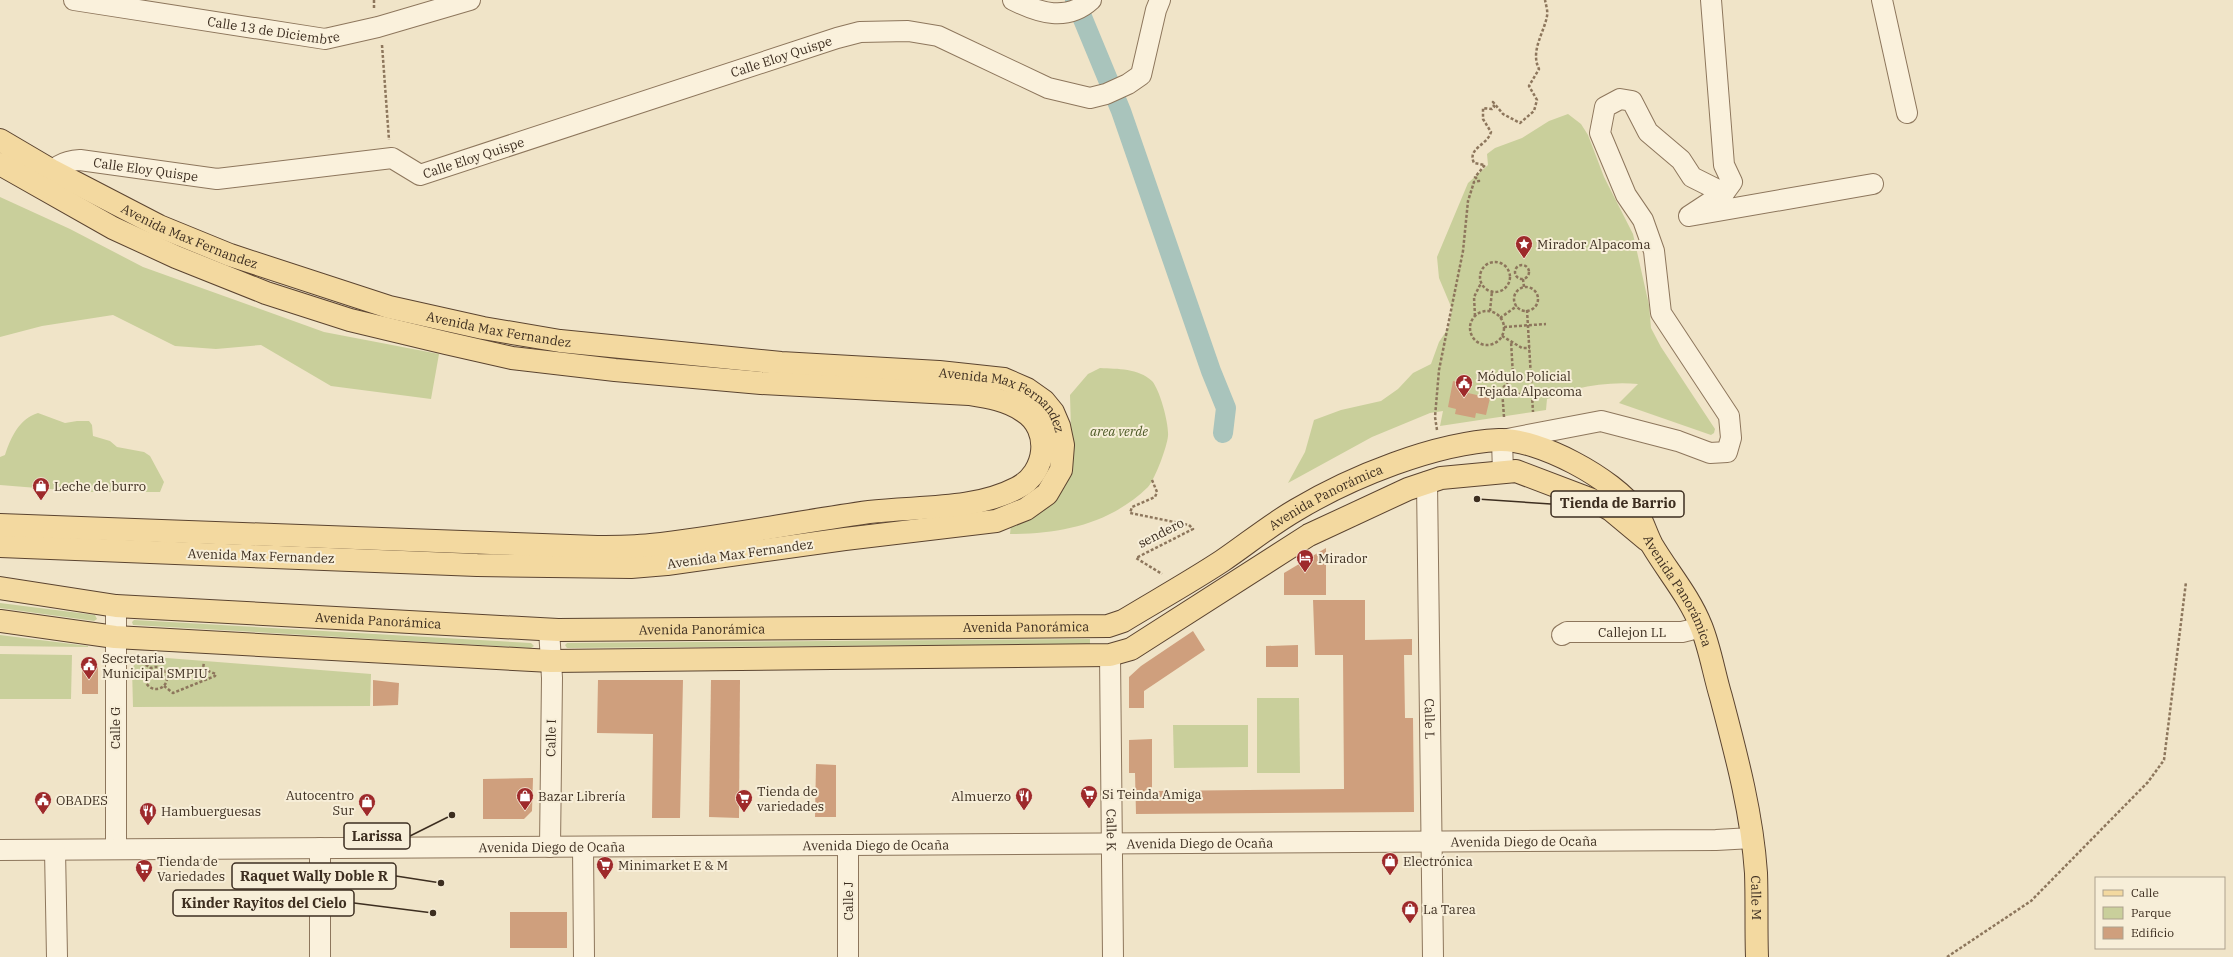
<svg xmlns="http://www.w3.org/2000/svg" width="2233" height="957" viewBox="0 0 2233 957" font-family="'IBM Plex Serif',serif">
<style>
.green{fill:#c9cf9b}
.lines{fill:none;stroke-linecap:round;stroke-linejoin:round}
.canal{stroke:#a9c4bc;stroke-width:20}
.building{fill:#cf9f7d}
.minor-casing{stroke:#8d765c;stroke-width:22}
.major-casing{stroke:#5b4430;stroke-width:24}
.path{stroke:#8d765c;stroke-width:2.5;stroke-dasharray:3 2;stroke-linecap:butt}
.minor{stroke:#faf1dc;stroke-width:20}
.major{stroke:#f3d9a0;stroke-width:22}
.labels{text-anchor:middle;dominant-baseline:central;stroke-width:4;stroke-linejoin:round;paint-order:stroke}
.street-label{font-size:13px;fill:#3d2e20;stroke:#f7eed8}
.poi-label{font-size:13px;fill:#3d2e20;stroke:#f7eed8;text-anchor:start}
.park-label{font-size:13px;font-style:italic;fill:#4d5a26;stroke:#f7eed8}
.leader{fill:none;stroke:#3d2e20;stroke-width:1.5}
.callout-dot{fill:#3d2e20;stroke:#f7eed8;stroke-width:1.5}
.callout{fill:#f7eed8;stroke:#3d2e20;stroke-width:1.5}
.callout-label{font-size:14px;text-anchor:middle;font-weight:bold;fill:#3d2e20}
</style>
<rect width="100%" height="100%" fill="#f0e4c8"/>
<g class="green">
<path d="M 1568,114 L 1581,124 L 1588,135 L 1604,177 L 1633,234 L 1649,305 L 1651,328 L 1661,347 L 1715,429 L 1714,433 L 1711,435 L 1619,403 L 1638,384 C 1618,382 1596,384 1576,389 C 1566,392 1557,397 1547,399 L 1546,410 L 1533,412 L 1440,426 L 1443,411 L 1430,413 L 1372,437 L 1288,483 L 1305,452 L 1314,420 L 1341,410 L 1381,401 L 1398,389 L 1413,373 L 1431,364 L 1439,342 L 1449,327 L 1452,309 L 1439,278 L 1437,257 L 1468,183 L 1488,165 L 1487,154 L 1495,148 L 1522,138 L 1549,121 Z"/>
<path d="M 0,197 L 70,229 L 143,267 L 324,332 L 439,354 L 431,399 L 331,386 L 261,345 L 216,349 L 175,346 L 113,315 L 42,326 L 0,337 Z"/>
<path d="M 1100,368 C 1118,369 1138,368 1152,381 C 1160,390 1169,424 1168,436 C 1167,447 1155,479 1148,487 C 1110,524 1061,534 1010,534 L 1012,516 L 1026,509 L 1071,430 L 1070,395 L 1088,374 Z"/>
<path d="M 38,413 L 65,423 L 77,421 L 89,421 L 92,425 L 93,436 L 110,441 L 117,447 L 144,452 L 150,456 L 164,482 L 160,492 L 87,492 L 0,485 L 0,457 L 5,455 C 11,437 19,419 38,413 Z"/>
<path d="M 0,603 L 95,615 L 97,619 L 94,621 L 0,608 Z"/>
<path d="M 134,620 L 531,643 L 534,646 L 531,648 L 133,625 L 132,622 Z"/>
<path d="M 0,635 L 88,646 L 88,647 L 0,646 Z"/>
<path d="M 1090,639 L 1090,644 L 567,648 L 565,645 L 567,643 Z"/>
<path d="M 0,654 L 72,655 L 71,699 L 0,699 Z"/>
<path d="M 141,656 L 371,674 L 370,706 L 133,707 L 132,668 Z"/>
<path d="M 1257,698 L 1299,698 L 1300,773 L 1257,773 Z"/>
<path d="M 1173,725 L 1248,725 L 1248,767 L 1174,768 Z"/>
</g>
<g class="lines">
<path class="canal" d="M 1075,0 L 1121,111 L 1211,371 L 1226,408 L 1223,433"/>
</g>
<g class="building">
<path d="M 1453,381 L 1470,385 L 1468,393 L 1490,398 L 1486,415 L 1476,413 L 1475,418 L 1455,414 L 1456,409 L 1448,407 Z"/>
<path d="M 1326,548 L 1326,595 L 1284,595 L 1284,573 Z"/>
<path d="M 1313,600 L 1365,600 L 1365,640 L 1412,639 L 1412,655 L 1404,655 L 1405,718 L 1413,718 L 1414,812 L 1136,814 L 1135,773 L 1129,773 L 1129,740 L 1152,739 L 1152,791 L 1344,789 L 1343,655 L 1315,655 Z"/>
<path d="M 1193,631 L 1205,650 L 1144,691 L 1144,708 L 1129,708 L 1129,677 L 1141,666 Z"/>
<path d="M 1298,645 L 1298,667 L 1266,667 L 1266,646 Z"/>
<rect x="82" y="666" width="16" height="28"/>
<path d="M 373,680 L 399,683 L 398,705 L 373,706 Z"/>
<path d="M 598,680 L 683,680 L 680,818 L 652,818 L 653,734 L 597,733 Z"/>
<path d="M 711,680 L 740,680 L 739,818 L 709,817 Z"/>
<path d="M 816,764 L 836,765 L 836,817 L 815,817 Z"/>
<path d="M 533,778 L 532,811 L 524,819 L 483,819 L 483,779 Z"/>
<rect x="510" y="912" width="57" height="36"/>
</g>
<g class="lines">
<defs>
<g id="minor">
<path id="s1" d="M 74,0 L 325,39 L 378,27 L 470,0"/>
<path d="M 1013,0 C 1039,13 1067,22 1091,0"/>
<path d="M 1882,0 L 1907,113"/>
<path id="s2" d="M 44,181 C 53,167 63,161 80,160 L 217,179 L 392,158 L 420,175 L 837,38 L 860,32 L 908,31 L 938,36 L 1048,88 L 1090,98 L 1106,94 L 1128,84 L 1141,75 L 1156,10 L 1160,0"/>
<path d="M 1724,193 L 1689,216 L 1873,184"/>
<path d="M 1503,473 L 1502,440 L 1601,421 L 1678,441 L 1710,453 L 1727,452 L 1731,438 L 1729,416 L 1661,313 L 1654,251 L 1643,220 L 1626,195 L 1600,133 L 1605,107 L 1620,99 L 1632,101 L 1648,132 L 1681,160 L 1692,177 L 1724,193 L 1732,182 L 1724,165 L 1711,0"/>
<path id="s3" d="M 1427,482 L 1433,957"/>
<path d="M 116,606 L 116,849"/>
<path d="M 549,629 L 552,678 L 550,847"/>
<path id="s4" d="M 1562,635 L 1567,632 L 1682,632 L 1702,627"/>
<path id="s5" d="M 1110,655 L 1113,957"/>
<path d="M 848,845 L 848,957"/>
<path d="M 583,847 L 584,957"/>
<path d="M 320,848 L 320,957"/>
<path id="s6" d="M 0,850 L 1716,840 L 1752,838"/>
<path d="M 55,850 L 57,957"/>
</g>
<g id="major">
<path id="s7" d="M 0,140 L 51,170 L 159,226 L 230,255 L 389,307 L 483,328 L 560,341 L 781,363 L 939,372 L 1004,379 L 1027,389 L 1044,401 L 1053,412 L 1059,426 L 1063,445 L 1061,470 L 1047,494 L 1026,509 L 996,521 L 845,539 L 667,564 L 631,567 L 477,565 L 0,546"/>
<path d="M 0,164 L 113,228 L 176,257 L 266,293 L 350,320 L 446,343 L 512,358 L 615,370 L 761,383 L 969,394 C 988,397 1007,400 1023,411 C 1052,429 1047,473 1017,488 C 973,511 917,506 869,512 C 796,522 724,537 651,545 C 633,547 615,547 597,547 L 0,525"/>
<path id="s8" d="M 0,588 L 116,606 L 558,630 L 1108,626 L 1123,621 C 1156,601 1190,582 1222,561 C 1247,544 1270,525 1296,510 C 1351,477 1435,443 1499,440 C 1538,438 1614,479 1636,511 C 1643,521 1646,534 1652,545 C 1668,572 1689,596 1701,626 C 1710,648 1714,674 1721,697 C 1736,754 1752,813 1756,873 C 1757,901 1756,929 1757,957"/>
<path d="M 0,621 L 115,637 L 551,661 L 1110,655 L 1131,649 L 1309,535 L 1408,489 L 1441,478 L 1516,471 L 1595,501 L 1611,510 L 1647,540"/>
</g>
</defs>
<use href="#minor" class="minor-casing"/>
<use href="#major" class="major-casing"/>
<g class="path">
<path d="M 374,0 L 374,8"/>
<path d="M 382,45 L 389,140"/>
<circle cx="1495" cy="277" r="15"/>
<circle cx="1522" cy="272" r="7"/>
<path d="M 1523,279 L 1524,287"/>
<circle cx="1526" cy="299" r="12"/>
<path d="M 1527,310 L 1533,412"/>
<path d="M 1490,311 L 1492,291"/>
<circle cx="1487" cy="328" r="17"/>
<path d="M 1475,316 L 1474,297 L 1481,283"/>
<path d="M 1500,318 L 1517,306"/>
<path d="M 1504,327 L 1546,324"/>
<path d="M 1502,336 L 1522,348 L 1530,348"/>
<path d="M 1502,394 L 1533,394"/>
<path d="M 1504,417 L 1502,389 L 1513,376 L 1511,341"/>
<path d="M 1437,430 L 1435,417 L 1439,370 L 1463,251 L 1468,201 L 1474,182 L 1479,181 L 1475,177 L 1485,165 L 1474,163 C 1467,148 1487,146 1491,132 L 1483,119 L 1483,108 L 1492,109 L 1494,107 L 1493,102 L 1503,114 L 1520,123 L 1534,111 L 1537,100 L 1529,86 L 1539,69 C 1530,51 1544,33 1547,16 C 1548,11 1546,5 1545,0"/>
<path d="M 1152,480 L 1157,492 L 1155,497 L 1132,507 L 1130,513 L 1189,525 L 1193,529 L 1136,558 L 1162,574"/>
<path d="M 137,660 L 151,668"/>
<circle cx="156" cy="678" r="11"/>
<path d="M 164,686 L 173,693 L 215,676 L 216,674 L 203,669 L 204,662"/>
<path d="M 1947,957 L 2031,901 L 2148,782 L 2164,760 L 2186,582"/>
</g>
<use href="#minor" class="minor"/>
<use href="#major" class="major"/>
</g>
<defs>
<symbol id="sight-pin" viewBox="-11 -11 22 30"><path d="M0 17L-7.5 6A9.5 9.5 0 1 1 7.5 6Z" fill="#9e2a2b" stroke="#f7eed8"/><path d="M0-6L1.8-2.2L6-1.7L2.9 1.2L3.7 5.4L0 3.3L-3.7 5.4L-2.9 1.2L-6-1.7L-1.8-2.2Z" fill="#fff"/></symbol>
<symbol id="civic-pin" viewBox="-11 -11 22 30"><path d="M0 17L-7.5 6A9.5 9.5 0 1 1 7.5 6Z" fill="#9e2a2b" stroke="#f7eed8"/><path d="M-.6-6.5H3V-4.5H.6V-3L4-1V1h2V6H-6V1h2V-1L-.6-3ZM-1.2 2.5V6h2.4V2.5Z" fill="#fff"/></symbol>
<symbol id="shop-pin" viewBox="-11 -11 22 30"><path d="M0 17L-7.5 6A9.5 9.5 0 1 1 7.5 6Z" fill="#9e2a2b" stroke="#f7eed8"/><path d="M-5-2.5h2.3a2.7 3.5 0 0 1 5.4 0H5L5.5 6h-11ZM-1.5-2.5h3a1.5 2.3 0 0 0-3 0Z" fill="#fff"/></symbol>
<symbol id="hotel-pin" viewBox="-11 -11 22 30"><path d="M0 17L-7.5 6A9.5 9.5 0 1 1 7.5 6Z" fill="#9e2a2b" stroke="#f7eed8"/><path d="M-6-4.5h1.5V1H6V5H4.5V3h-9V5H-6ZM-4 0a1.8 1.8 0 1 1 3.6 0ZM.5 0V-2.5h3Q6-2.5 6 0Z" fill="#fff"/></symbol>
<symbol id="supermarket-pin" viewBox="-11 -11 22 30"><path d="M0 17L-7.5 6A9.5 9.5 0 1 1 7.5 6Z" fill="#9e2a2b" stroke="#f7eed8"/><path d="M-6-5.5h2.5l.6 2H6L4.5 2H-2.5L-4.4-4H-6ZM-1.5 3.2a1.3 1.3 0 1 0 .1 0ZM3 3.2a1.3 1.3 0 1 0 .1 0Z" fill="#fff"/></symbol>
<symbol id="restaurant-pin" viewBox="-11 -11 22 30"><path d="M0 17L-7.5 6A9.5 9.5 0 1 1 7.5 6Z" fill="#9e2a2b" stroke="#f7eed8"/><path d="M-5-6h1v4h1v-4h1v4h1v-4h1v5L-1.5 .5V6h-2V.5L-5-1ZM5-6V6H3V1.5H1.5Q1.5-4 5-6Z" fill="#fff"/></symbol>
</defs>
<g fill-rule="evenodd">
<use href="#sight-pin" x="1514" y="234" width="20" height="27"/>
<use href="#civic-pin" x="1454" y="373" width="20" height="27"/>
<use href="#shop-pin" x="31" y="476" width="20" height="27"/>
<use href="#hotel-pin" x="1295" y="548" width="20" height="27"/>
<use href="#civic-pin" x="79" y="655" width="20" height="27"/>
<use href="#supermarket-pin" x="1079" y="784" width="20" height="27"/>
<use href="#shop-pin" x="515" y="786" width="20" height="27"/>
<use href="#restaurant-pin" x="1014" y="786" width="20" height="27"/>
<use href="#supermarket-pin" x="734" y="788" width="20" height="27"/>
<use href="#civic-pin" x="33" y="790" width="20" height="27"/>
<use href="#shop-pin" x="357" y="792" width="20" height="27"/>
<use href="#restaurant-pin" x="138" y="801" width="20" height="27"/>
<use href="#shop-pin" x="1380" y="851" width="20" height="27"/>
<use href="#supermarket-pin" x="595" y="855" width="20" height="27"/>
<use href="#supermarket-pin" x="134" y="858" width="20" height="27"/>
<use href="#shop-pin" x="1400" y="899" width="20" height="27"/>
</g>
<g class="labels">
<g class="street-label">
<text stroke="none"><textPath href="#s1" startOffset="202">Calle 13 de Diciembre</textPath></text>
<text stroke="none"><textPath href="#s2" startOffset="771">Calle Eloy Quispe</textPath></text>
<text stroke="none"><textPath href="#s2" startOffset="447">Calle Eloy Quispe</textPath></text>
<text stroke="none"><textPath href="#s2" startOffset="110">Calle Eloy Quispe</textPath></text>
<text stroke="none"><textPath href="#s7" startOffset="213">Avenida Max Fernandez</textPath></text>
<text stroke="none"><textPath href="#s7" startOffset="537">Avenida Max Fernandez</textPath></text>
<text stroke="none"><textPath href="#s7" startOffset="1053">Avenida Max Fernandez</textPath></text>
<text stroke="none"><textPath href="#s8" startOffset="1364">Avenida Panorámica</textPath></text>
<text transform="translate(1161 533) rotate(-27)">sendero</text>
<text transform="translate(740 554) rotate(-8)">Avenida Max Fernandez</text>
<text transform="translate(261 556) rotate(2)">Avenida Max Fernandez</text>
<text stroke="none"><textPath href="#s8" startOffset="1797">Avenida Panorámica</textPath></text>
<text stroke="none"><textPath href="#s8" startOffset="380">Avenida Panorámica</textPath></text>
<text stroke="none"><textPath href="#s8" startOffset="1028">Avenida Panorámica</textPath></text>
<text stroke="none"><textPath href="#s8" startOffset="704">Avenida Panorámica</textPath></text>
<text stroke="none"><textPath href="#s4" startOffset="71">Callejon LL</textPath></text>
<text stroke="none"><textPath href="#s3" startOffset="237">Calle L</textPath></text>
<text transform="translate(115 728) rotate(-90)">Calle G</text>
<text transform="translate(551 738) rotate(-89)">Calle I</text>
<text stroke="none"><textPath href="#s5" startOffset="175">Calle K</textPath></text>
<text stroke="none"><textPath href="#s6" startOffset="1524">Avenida Diego de Ocaña</textPath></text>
<text stroke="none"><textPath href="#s6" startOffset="1200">Avenida Diego de Ocaña</textPath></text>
<text stroke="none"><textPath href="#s6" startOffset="876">Avenida Diego de Ocaña</textPath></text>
<text stroke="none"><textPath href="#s6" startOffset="552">Avenida Diego de Ocaña</textPath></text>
<text stroke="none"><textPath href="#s8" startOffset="2117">Calle M</textPath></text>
<text transform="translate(848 901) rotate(-90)">Calle J</text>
</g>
<g class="poi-label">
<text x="1537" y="244">Mirador Alpacoma</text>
<text x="1477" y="376">Módulo Policial<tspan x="1477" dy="15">Tejada Alpacoma</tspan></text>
<text x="54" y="486">Leche de burro</text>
<text x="1318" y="558">Mirador</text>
<text x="102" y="658">Secretaria<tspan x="102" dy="15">Municipal SMPIU</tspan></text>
<text x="757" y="791">Tienda de<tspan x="757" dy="15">variedades</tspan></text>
<text x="1102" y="794">Si Teinda Amiga</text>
<text x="354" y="795" text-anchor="end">Autocentro<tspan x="354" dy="15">Sur</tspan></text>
<text x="538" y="796">Bazar Librería</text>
<text x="1011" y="796" text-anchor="end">Almuerzo</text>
<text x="56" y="800">OBADES</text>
<text x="161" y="811">Hambuerguesas</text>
<text x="157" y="861">Tienda de<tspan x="157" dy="15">Variedades</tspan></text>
<text x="1403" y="861">Electrónica</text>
<text x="618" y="865">Minimarket E &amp; M</text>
<text x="1423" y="909">La Tarea</text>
</g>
<g class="park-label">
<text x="1119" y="431">area verde</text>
</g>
</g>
<path class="leader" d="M1477 499L1551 504M452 815L410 836M441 883L396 876M433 913L354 903"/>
<g class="callout-dot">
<circle cx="1477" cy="499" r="4"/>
<circle cx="452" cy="815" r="4"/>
<circle cx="441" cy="883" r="4"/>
<circle cx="433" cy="913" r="4"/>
</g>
<g class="callout">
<rect x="1551" y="491" width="133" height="26" rx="4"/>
<rect x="344" y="823" width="66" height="26" rx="4"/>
<rect x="232" y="863" width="164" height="26" rx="4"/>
<rect x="173" y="890" width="181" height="26" rx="4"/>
</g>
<g class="callout-label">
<text x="1618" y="508">Tienda de Barrio</text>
<text x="377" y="841">Larissa</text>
<text x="314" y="881">Raquet Wally Doble R</text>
<text x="264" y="908">Kinder Rayitos del Cielo</text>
</g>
<rect x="2095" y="877" width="130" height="72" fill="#f7eed8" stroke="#ada18e"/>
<rect x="2103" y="890" width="20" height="6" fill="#f3d9a0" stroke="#ada18e"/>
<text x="2131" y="897" font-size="12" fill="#3d2e20">Calle</text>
<rect x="2103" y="907" width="20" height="12" fill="#c9cf9b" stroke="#ada18e"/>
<text x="2131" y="917" font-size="12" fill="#3d2e20">Parque</text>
<rect x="2103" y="927" width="20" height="12" fill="#cf9f7d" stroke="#ada18e"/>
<text x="2131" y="937" font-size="12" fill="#3d2e20">Edificio</text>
</svg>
